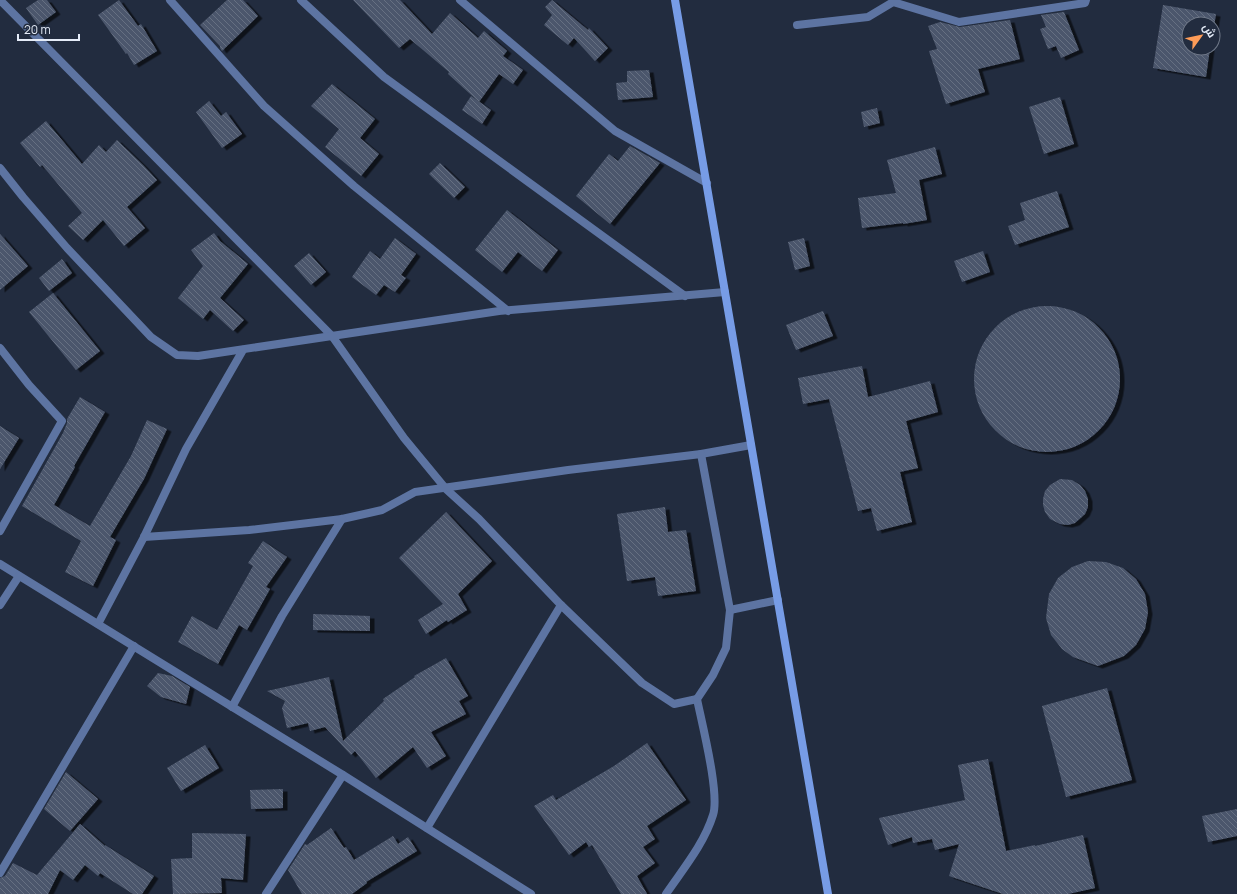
<svg xmlns="http://www.w3.org/2000/svg" width="1237" height="894" viewBox="0 0 1237 894" font-family="Manrope,Cairo,sans-serif">
<style>
.building{fill:url(#building-back-hatch);filter:url(#shadow)}
.lines{fill:none;stroke-linecap:round;stroke-linejoin:round}
.street{stroke:#5d74a2;stroke-width:8}
.secondary{stroke:#779ce6;stroke-width:8}
</style>
<defs>
<pattern id="building-back-hatch" width="6" height="6" patternUnits="userSpaceOnUse"><rect width="6" height="6" fill="#4c576c"/><path d="M-1 5l2 2M0 0l6 6M5-1l2 2" fill="none" stroke="#666f82"/></pattern>
<filter id="shadow"><feDropShadow dx="4.5" dy="2.5" stdDeviation="0" flood-color="#0009"/></filter>
</defs>
<rect width="100%" height="100%" fill="#222c3f"/>
<g class="building">
<path d="M 38,0 L 47,0 L 56,12 L 38,25 L 26,8 Z"/>
<path d="M 119,0 L 138,26 L 141,24 L 157,51 L 134,65 L 127,53 L 126,54 L 98,15 Z"/>
<path d="M 227,0 L 243,0 L 258,16 L 222,51 L 220,48 L 220,46 L 200,25 Z"/>
<path d="M 353,0 L 400,0 L 432,34 L 450,13 L 478,38 L 484,31 L 507,51 L 503,56 L 523,70 L 513,84 L 499,74 L 479,102 L 448,74 L 449,72 L 410,39 L 399,48 Z"/>
<path d="M 552,0 L 588,30 L 589,28 L 608,48 L 595,61 L 574,38 L 568,45 L 544,25 L 552,15 L 545,7 Z"/>
<path d="M 1163,5 L 1216,14 L 1213,32 L 1213,24 L 1189,24 L 1189,48 L 1210,48 L 1206,77 L 1153,68 Z"/>
<path d="M 1064,12 L 1079,50 L 1061,58 L 1056,46 L 1048,49 L 1040,29 L 1046,27 L 1041,15 Z"/>
<path d="M 1010,20 L 1020,59 L 978,69 L 985,92 L 946,104 L 929,51 L 937,49 L 928,26 L 940,22 L 960,27 Z"/>
<path d="M 649,70 L 653,97 L 618,100 L 616,83 L 627,82 L 627,71 Z"/>
<path d="M 332,84 L 375,119 L 360,138 L 379,154 L 361,176 L 325,147 L 339,129 L 311,106 Z"/>
<path d="M 471,96 L 491,110 L 482,124 L 462,110 Z"/>
<path d="M 1060,97 L 1074,144 L 1044,154 L 1029,107 Z"/>
<path d="M 209,101 L 221,116 L 226,112 L 242,134 L 222,148 L 196,112 Z"/>
<path d="M 877,108 L 880,123 L 864,127 L 861,112 Z"/>
<path d="M 46,121 L 82,164 L 99,145 L 106,152 L 117,140 L 143,165 L 157,180 L 127,207 L 145,228 L 124,246 L 103,220 L 83,240 L 68,226 L 82,213 L 42,165 L 40,167 L 20,143 Z"/>
<path d="M 630,146 L 660,163 L 610,224 L 576,196 L 609,154 L 618,161 Z"/>
<path d="M 935,147 L 942,174 L 919,180 L 927,220 L 903,224 L 903,223 L 862,228 L 858,198 L 896,193 L 887,160 Z"/>
<path d="M 440,163 L 465,187 L 454,198 L 429,174 Z"/>
<path d="M 1057,191 L 1069,227 L 1015,245 L 1008,226 L 1025,220 L 1020,203 Z"/>
<path d="M 507,210 L 558,250 L 542,271 L 518,252 L 502,272 L 475,250 Z"/>
<path d="M 214,233 L 220,241 L 248,264 L 220,298 L 244,320 L 233,331 L 210,310 L 203,319 L 178,298 L 203,266 L 191,250 Z"/>
<path d="M 0,234 L 28,266 L 0,290 Z"/>
<path d="M 395,238 L 416,254 L 401,275 L 406,278 L 395,292 L 384,285 L 376,295 L 352,277 L 370,251 L 380,259 Z"/>
<path d="M 804,238 L 810,266 L 795,270 L 788,242 Z"/>
<path d="M 983,251 L 990,272 L 962,282 L 954,261 Z"/>
<path d="M 309,253 L 326,272 L 311,285 L 294,266 Z"/>
<path d="M 62,259 L 72,273 L 49,291 L 39,278 Z"/>
<path d="M 53,293 L 100,351 L 76,370 L 29,312 Z"/>
<circle cx="1047" cy="379" r="73"/>
<path d="M 823,311 L 833,336 L 796,350 L 786,325 Z"/>
<path d="M 862,366 L 868,397 L 930,381 L 938,412 L 906,421 L 918,468 L 900,472 L 912,522 L 877,531 L 871,508 L 858,511 L 829,399 L 803,404 L 798,378 Z"/>
<path d="M 80,397 L 105,412 L 74,466 L 75,467 L 54,505 L 90,526 L 131,456 L 147,420 L 167,429 L 144,479 L 110,537 L 116,540 L 93,586 L 65,572 L 81,541 L 22,506 L 63,433 L 67,423 L 67,419 Z"/>
<path d="M 0,426 L 19,438 L 0,469 Z"/>
<path d="M 1060,479 L 1072,480 L 1080,485 L 1085,491 L 1088,499 L 1088,507 L 1085,514 L 1075,523 L 1068,525 L 1060,524 L 1050,519 L 1045,512 L 1043,505 L 1043,499 L 1045,491 L 1050,485 Z"/>
<path d="M 665,507 L 668,532 L 686,530 L 696,591 L 658,596 L 655,577 L 627,581 L 617,514 Z"/>
<path d="M 446,512 L 492,561 L 458,594 L 467,610 L 448,622 L 447,620 L 426,634 L 418,620 L 443,604 L 399,558 Z"/>
<path d="M 263,541 L 287,557 L 266,587 L 270,589 L 247,630 L 239,625 L 218,664 L 178,642 L 192,616 L 217,630 L 253,566 L 248,563 Z"/>
<path d="M 1088,561 L 1106,562 L 1123,568 L 1136,579 L 1145,594 L 1148,612 L 1145,629 L 1136,645 L 1124,656 L 1098,666 L 1073,657 L 1062,649 L 1051,635 L 1046,618 L 1049,594 L 1058,578 L 1072,567 Z"/>
<path d="M 313,614 L 370,616 L 370,631 L 313,630 Z"/>
<path d="M 446,658 L 468,696 L 459,701 L 466,714 L 431,732 L 446,756 L 427,768 L 413,747 L 376,778 L 355,751 L 351,755 L 325,727 L 310,731 L 308,723 L 287,728 L 282,708 L 285,701 L 267,691 L 329,677 L 343,741 L 384,701 L 383,699 L 415,677 L 414,676 Z"/>
<path d="M 158,673 L 172,676 L 190,687 L 186,704 L 161,697 L 147,686 Z"/>
<path d="M 1107,688 L 1132,780 L 1066,797 L 1042,706 Z"/>
<path d="M 647,743 L 686,800 L 647,826 L 655,839 L 643,847 L 655,863 L 637,876 L 647,894 L 621,894 L 592,845 L 589,847 L 586,842 L 569,855 L 534,806 L 553,795 L 556,800 L 614,766 Z"/>
<path d="M 205,745 L 219,768 L 181,791 L 167,768 Z"/>
<path d="M 988,759 L 1006,851 L 1035,845 L 1035,846 L 1083,835 L 1095,888 L 1068,894 L 1003,894 L 949,876 L 959,844 L 935,850 L 932,839 L 913,843 L 912,837 L 888,845 L 879,818 L 965,800 L 958,765 Z"/>
<path d="M 66,772 L 98,799 L 70,831 L 44,809 Z"/>
<path d="M 283,789 L 283,808 L 251,809 L 250,790 Z"/>
<path d="M 1237,809 L 1237,836 L 1208,842 L 1202,816 Z"/>
<path d="M 80,824 L 105,846 L 105,845 L 154,876 L 142,894 L 133,894 L 100,873 L 98,876 L 85,865 L 73,880 L 60,870 L 48,894 L 0,894 L 0,878 L 5,876 L 13,863 L 37,875 Z"/>
<path d="M 331,828 L 344,848 L 346,847 L 354,860 L 393,836 L 398,844 L 408,837 L 417,851 L 366,882 L 367,883 L 352,894 L 302,894 L 288,870 L 305,844 L 307,845 Z"/>
<path d="M 192,833 L 246,834 L 243,880 L 221,878 L 222,893 L 173,894 L 171,859 L 192,858 Z"/>
</g>
<g class="lines">
<g class="street">
<path d="M 0,0 L 332,336 L 404,438 L 446,489 L 479,519 L 561,605 L 642,683 L 674,704 L 697,699"/>
<path d="M 170,0 L 264,106 L 354,186 L 508,311"/>
<path d="M 301,0 L 384,77 L 685,296"/>
<path d="M 460,0 L 615,131 L 707,183"/>
<path d="M 797,25 L 868,17 L 893,2 L 959,22 L 1085,3 L 1086,0"/>
<path d="M 0,168 L 23,197 L 67,248 L 151,337 L 177,355 L 198,356 L 499,311 L 725,292"/>
<path d="M 0,348 L 29,385 L 62,421 L 0,531"/>
<path d="M 144,537 L 249,530 L 342,519 L 382,510 L 415,492 L 568,470 L 701,454 L 751,445"/>
<path d="M 0,564 L 343,775 L 531,894"/>
<path d="M 0,605 L 19,576"/>
<path d="M 730,610 L 778,600"/>
<path d="M 98,624 L 144,537 L 186,449 L 243,350"/>
<path d="M 232,707 L 282,616 L 342,519"/>
<path d="M 427,828 L 561,605"/>
<path d="M 0,873 L 134,646"/>
<path d="M 266,894 L 343,775"/>
<path d="M 666,894 C 683,869 704,844 713,815 C 720,794 702,724 697,699 L 713,675 L 726,648 L 730,610 L 701,454"/>
</g>
<path class="secondary" d="M 675,0 L 828,894"/>
</g>
<g transform="translate(1201 36) rotate(57)"><circle r="19" fill="#222c3f" stroke="#707989"/>
<path d="M0-3L7 15L0 10L-7 15Z" fill="#fe9c58"/>
<text y="-6" font-size="11" font-weight="bold" text-anchor="middle" fill="#e5ecf8">ش</text>
</g>
<path d="M18 34v6h61v-6" fill="none" stroke="#e5ecf8" stroke-width="2"/>
<text x="24" y="34" font-size="12" fill="#e5ecf8" stroke="#222c3f" stroke-width="3" paint-order="stroke">20 m</text>
</svg>
